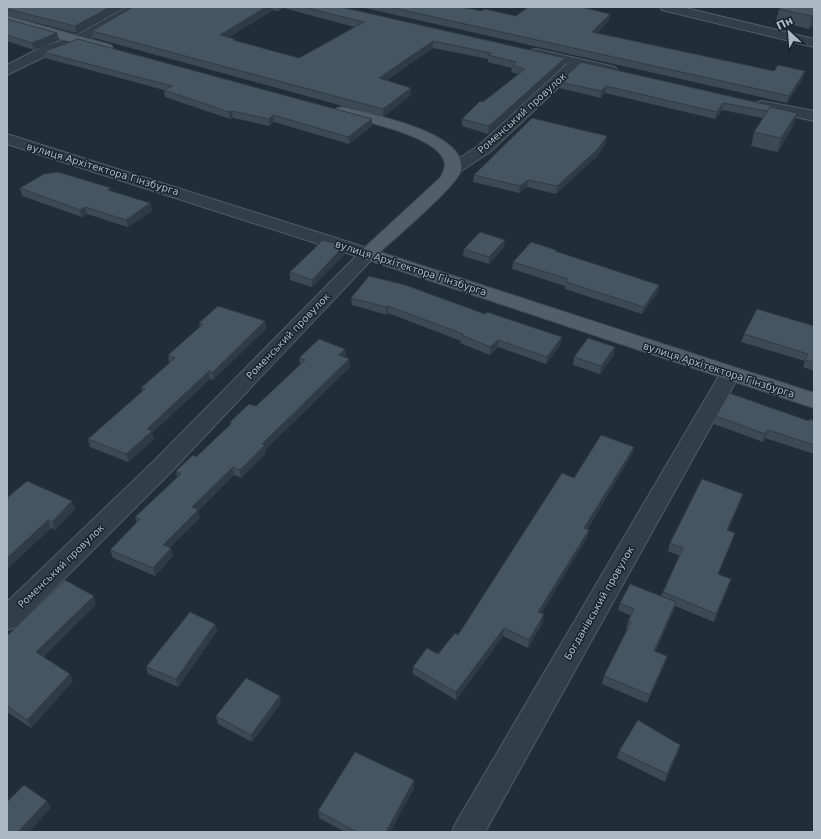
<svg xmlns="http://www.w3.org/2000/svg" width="821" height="839" viewBox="0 0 821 839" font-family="'DejaVu Sans',sans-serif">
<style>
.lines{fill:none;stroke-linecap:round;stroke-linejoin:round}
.minor-casing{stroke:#505d66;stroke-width:2}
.primary-casing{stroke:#3f4b54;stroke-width:2}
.minor{fill:#323f48;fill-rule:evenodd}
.primary{fill:#505f68;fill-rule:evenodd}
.wall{fill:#3b4a54;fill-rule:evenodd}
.shaded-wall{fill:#303c45}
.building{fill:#455662;stroke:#303c45}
.labels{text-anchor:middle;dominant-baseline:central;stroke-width:3;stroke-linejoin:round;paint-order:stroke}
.street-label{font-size:10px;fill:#acbac5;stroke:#18242c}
</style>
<rect width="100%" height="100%" fill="#1f2e37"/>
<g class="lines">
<defs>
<g id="minor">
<path d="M 127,7 L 142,7 L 83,43 L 54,52 L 7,75 L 7,65 L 44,46 L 73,37 Z"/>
<path d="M 660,7 L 682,7 L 814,39 L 814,47 L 662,10 Z"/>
<path d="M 536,49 L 615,67 L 617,70 L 615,73 L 610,74 L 580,67 L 490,152 L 458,173 L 452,175 L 446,173 L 444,170 L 446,167 L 478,146 L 567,64 L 531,56 L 529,53 L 531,50 Z"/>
<path d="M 762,101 L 814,111 L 814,121 L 757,108 L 755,105 L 757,102 Z"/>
<path d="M 7,134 L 374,250 L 377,254 L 171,472 L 16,627 L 7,630 L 7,602 L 155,460 L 356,256 L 7,144 Z"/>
<path d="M 730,367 L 737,369 L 740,374 L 485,832 L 452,832 L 457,821 L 720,374 L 723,369 Z"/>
</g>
<g id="primary">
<path d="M 7,16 L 111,45 L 113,48 L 111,51 L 106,52 L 7,24 Z"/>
<path d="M 342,107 C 367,113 468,132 461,170 C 458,185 395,238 380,252 L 814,393 L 814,408 L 362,258 L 359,254 L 362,250 L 440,178 C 444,172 447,165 443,158 C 432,135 360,120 337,114 L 335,111 L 337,108 Z"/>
</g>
</defs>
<use href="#minor" class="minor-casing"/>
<use href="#primary" class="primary-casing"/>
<use href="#minor" class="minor"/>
<use href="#primary" class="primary"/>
</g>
<g class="wall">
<path d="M 7,7 L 124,7 L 76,33 L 7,15 Z"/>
<path d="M 133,7 L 341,7 L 565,58 L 564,65 L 488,134 L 462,126 L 462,119 L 518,74 L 511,72 L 512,68 L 488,62 L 488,59 L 433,48 L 387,80 L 411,95 L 383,117 L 94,38 L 92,31 ZM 283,8 L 355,27 L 299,58 L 236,41 L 229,37 L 273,10 L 279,11 Z"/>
<path d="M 360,7 L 461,7 L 481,11 L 516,16 L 610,14 L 609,20 L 597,33 L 774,71 L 805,71 L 803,78 L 787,103 Z"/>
<path d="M 814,7 L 814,25 L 809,29 L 776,21 L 779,9 Z"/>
<path d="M 7,19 L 57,33 L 59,40 L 34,50 L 7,41 Z"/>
<path d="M 43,52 L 372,126 L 349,144 L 274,122 L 269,126 L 233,118 L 230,119 L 165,97 L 164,90 L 45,58 Z"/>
<path d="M 581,62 L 781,108 L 781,109 L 797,113 L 793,126 L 778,152 L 751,146 L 754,132 L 763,118 L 722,110 L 715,119 L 605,93 L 601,98 L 559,88 L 560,82 Z"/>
<path d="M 607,136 L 606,143 L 596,157 L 556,194 L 527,187 L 519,193 L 473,182 L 474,175 Z"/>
<path d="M 20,188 L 112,192 L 150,203 L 152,211 L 128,227 L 87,214 L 82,217 L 22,196 Z"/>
<path d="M 344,246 L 345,254 L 312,287 L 290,280 L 290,272 Z"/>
<path d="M 504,247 L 489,264 L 463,256 L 464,249 Z"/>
<path d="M 556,252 L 659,285 L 658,292 L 642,314 L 565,289 L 565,286 L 512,269 L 513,262 Z"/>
<path d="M 351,298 L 561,344 L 546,364 L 498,347 L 490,355 L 460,343 L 461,341 L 388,313 L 387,315 L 352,305 Z"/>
<path d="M 265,321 L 266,329 L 213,380 L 210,379 L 152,433 L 154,439 L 128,462 L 90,447 L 88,439 L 142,391 L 141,388 L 169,363 L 168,355 L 200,327 L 199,323 Z"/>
<path d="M 814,326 L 814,371 L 803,367 L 805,361 L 741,342 L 744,334 Z"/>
<path d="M 345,349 L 346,357 L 345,357 L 349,359 L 350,367 L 265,450 L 266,453 L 241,478 L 234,475 L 198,511 L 200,518 L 170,547 L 173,556 L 155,576 L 113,558 L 110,550 L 137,523 L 135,517 L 177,477 L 176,471 L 196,457 L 230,425 L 230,422 L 256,406 L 300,365 L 299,358 Z"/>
<path d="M 614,355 L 600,374 L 573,365 L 574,357 Z"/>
<path d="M 716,416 L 809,421 L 814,421 L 814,454 L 765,438 L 763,442 L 714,424 Z"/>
<path d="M 634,447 L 632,454 L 587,530 L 587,538 L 541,613 L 543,622 L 528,648 L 503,636 L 456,700 L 413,674 L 413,667 L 438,654 L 458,635 L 574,478 Z"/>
<path d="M 743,494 L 740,502 L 728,530 L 732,541 L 718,574 L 731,579 L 714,622 L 675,606 L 674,610 L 655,652 L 667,656 L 665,664 L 647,703 L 602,684 L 604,676 L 627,629 L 626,628 L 628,621 L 631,616 L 618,610 L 620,603 L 661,596 L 663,592 L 680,556 L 668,551 L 670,543 Z"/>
<path d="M 7,498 L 75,509 L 55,530 L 51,528 L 7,569 Z"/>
<path d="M 96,604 L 43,657 L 73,681 L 31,728 L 7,712 L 7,634 L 8,635 Z"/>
<path d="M 215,624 L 217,631 L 178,687 L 148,674 L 146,667 Z"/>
<path d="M 281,703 L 252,742 L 218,724 L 216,716 Z"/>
<path d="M 680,745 L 678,752 L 665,782 L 617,758 L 619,751 Z"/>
<path d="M 414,788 L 390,832 L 345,832 L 319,818 L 318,811 Z"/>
</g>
<g class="shaded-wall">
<path d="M 110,7 L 124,7 L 76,33 L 75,26 Z"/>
<path d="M 266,7 L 272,7 L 273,10 L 221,42 L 220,35 Z"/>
<path d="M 278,7 L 283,7 L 283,8 L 279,11 Z"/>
<path d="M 610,14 L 609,20 L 591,39 L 592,32 Z"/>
<path d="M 814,15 L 814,25 L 809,29 L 812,16 Z"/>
<path d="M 57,33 L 59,40 L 34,50 L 32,43 Z"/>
<path d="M 433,41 L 433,48 L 379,85 L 379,78 Z"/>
<path d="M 565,58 L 564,65 L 488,134 L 489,126 Z"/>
<path d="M 805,71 L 803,78 L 787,103 L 789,96 Z"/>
<path d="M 606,86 L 605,93 L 601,98 L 601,91 Z"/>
<path d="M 411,88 L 411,95 L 383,117 L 383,109 Z"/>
<path d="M 723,103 L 722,110 L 715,119 L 717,112 Z"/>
<path d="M 232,111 L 233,118 L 230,119 L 229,112 Z"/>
<path d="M 797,113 L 793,126 L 778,152 L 781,138 Z"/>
<path d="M 273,115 L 274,122 L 269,126 L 269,119 Z"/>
<path d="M 372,119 L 372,126 L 349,144 L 348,137 Z"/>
<path d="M 607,136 L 606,143 L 596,157 L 556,194 L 557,186 Z"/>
<path d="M 528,180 L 527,187 L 519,193 L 520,186 Z"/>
<path d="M 150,203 L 152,211 L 128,227 L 126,220 Z"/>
<path d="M 85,207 L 87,214 L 82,217 L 80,210 Z"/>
<path d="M 505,240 L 504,247 L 489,264 L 489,257 Z"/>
<path d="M 344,246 L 345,254 L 312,287 L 312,280 Z"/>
<path d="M 659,285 L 658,292 L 642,314 L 644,307 Z"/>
<path d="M 388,306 L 388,313 L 387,315 L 386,307 Z"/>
<path d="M 265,321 L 266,329 L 213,380 L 212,373 Z"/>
<path d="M 562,337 L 561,344 L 546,364 L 547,357 Z"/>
<path d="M 498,340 L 498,347 L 490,355 L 490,347 Z"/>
<path d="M 615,347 L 614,355 L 600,374 L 601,366 Z"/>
<path d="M 345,349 L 346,357 L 340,363 L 339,355 Z"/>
<path d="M 349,359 L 350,367 L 265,450 L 266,453 L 241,478 L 240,470 L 262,444 Z"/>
<path d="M 209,371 L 210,379 L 152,433 L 154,439 L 128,462 L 126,454 L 147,429 Z"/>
<path d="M 768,430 L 765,438 L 763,442 L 765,434 Z"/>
<path d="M 634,447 L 632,454 L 583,536 L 584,528 Z"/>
<path d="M 233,467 L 234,475 L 198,511 L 200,518 L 165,552 L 163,545 L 192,507 Z"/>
<path d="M 743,494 L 740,502 L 725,538 L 727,530 Z"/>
<path d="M 72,501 L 75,509 L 55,530 L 52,522 Z"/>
<path d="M 48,520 L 51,528 L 7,569 L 7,558 Z"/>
<path d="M 589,530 L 587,538 L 537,620 L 538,612 Z"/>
<path d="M 735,533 L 732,541 L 715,582 L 718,574 Z"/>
<path d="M 171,548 L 173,556 L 155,576 L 153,568 Z"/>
<path d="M 731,579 L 728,587 L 714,622 L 716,614 Z"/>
<path d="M 94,596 L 96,604 L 39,660 L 36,652 Z"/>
<path d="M 676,602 L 674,610 L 652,659 L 654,651 Z"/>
<path d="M 544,614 L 543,622 L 528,648 L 529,640 Z"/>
<path d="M 215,624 L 217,631 L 178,687 L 176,679 Z"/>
<path d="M 504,628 L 503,636 L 456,700 L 456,692 Z"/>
<path d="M 667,656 L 665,664 L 647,703 L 650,695 Z"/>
<path d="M 70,674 L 73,681 L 31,728 L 27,720 Z"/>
<path d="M 280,696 L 281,703 L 252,742 L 251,735 Z"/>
<path d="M 680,745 L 678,752 L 665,782 L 667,774 Z"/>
<path d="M 414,780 L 414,788 L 390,832 L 386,832 Z"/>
<path d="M 47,801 L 51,808 L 29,832 L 18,832 Z"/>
</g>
<g class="building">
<path d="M 7,7 L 110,7 L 75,26 L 7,9 Z"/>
<path d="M 133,7 L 266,7 L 220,35 L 235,39 L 233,40 L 299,58 L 364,22 L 303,7 L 341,7 L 565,58 L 489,126 L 462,119 L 480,101 L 483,102 L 525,69 L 512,65 L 516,62 L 488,55 L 491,53 L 433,41 L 379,78 L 411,88 L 383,109 L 92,31 Z"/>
<path d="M 389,7 L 461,7 L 481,11 L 485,9 L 516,16 L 528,7 L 581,7 L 610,14 L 592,32 L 774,71 L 778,65 L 805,71 L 789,96 Z"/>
<path d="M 782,7 L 814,7 L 814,15 L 812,16 L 779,9 Z"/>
<path d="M 7,19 L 57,33 L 32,43 L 7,35 Z"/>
<path d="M 78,39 L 372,119 L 348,137 L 273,115 L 269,119 L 232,111 L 229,112 L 164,90 L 172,86 L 43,52 Z"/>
<path d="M 581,62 L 781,108 L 780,109 L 770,107 L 767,111 L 723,103 L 717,112 L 606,86 L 601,91 L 560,82 Z"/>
<path d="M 770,107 L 797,113 L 781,138 L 754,132 Z"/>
<path d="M 532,118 L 607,136 L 597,150 L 557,186 L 528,180 L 520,186 L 474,175 Z"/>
<path d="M 58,172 L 111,188 L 108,190 L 150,203 L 126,220 L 85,207 L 80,210 L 20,188 L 44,174 Z"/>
<path d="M 480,232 L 505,240 L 489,257 L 464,249 Z"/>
<path d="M 323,240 L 344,246 L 312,280 L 290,272 Z"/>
<path d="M 531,242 L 556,250 L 555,251 L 659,285 L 644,307 L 566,282 L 568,279 L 513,262 Z"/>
<path d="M 369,276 L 405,285 L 485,314 L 487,312 L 562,337 L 547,357 L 498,340 L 490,347 L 461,335 L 463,334 L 388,306 L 386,307 L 351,298 Z"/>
<path d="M 218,306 L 265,321 L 212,373 L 209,371 L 147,429 L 152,431 L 126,454 L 88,439 L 145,389 L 141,388 L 175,358 L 168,355 L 203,324 L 199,323 Z"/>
<path d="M 757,309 L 814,326 L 814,362 L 805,360 L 808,354 L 744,334 Z"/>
<path d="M 588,338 L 615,347 L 601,366 L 574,357 Z"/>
<path d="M 319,339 L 345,349 L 339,355 L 349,359 L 262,444 L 265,445 L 240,470 L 233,467 L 192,507 L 198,510 L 163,545 L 171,548 L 153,568 L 110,550 L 140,519 L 135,517 L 181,474 L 176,471 L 193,455 L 196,457 L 232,423 L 230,422 L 249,404 L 256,406 L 305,360 L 299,358 Z"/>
<path d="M 729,393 L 809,421 L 810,419 L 814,421 L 814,445 L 768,430 L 765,434 L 716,416 Z"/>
<path d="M 601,435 L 634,447 L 584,528 L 589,530 L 538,612 L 544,614 L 529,640 L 504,628 L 456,692 L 413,667 L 427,648 L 438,654 L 455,633 L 458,635 L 562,473 L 574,478 Z"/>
<path d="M 702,479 L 743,494 L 727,530 L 735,533 L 718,574 L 731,579 L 716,614 L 663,592 L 683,548 L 670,543 Z"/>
<path d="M 27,481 L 72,501 L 52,522 L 48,520 L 7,558 L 7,498 Z"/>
<path d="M 65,580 L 94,596 L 36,652 L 70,674 L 27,720 L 7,706 L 7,634 L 8,635 Z"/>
<path d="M 630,584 L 676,602 L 654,651 L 667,656 L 650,695 L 604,676 L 631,622 L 628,621 L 634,609 L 620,603 Z"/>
<path d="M 190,612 L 215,624 L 176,679 L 146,667 Z"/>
<path d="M 246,678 L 280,696 L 251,735 L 216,716 Z"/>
<path d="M 638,720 L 680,745 L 667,774 L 619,751 Z"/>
<path d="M 355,752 L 414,780 L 386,832 L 357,832 L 318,811 Z"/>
<path d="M 24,785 L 47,801 L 18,832 L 7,832 L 7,801 L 8,801 Z"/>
</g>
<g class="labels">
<g class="street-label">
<text transform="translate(522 113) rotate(-42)">Роменський провулок</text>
<text transform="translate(103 169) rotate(17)">вулиця Архітектора Гінзбурга</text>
<text transform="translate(411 268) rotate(18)">вулиця Архітектора Гінзбурга</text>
<text transform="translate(288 336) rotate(-46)">Роменський провулок</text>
<text transform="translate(719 370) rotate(18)">вулиця Архітектора Гінзбурга</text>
<text transform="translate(61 566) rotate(-44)">Роменський провулок</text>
<text transform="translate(599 603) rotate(-60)">Богданівський провулок</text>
</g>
</g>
<rect width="821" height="839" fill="none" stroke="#acbac5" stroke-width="16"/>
<g transform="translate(789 32) rotate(334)" stroke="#18242c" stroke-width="3" paint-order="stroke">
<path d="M0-3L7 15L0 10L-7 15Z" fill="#acbac5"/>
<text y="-6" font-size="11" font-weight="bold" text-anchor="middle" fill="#acbac5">Пн</text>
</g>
</svg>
